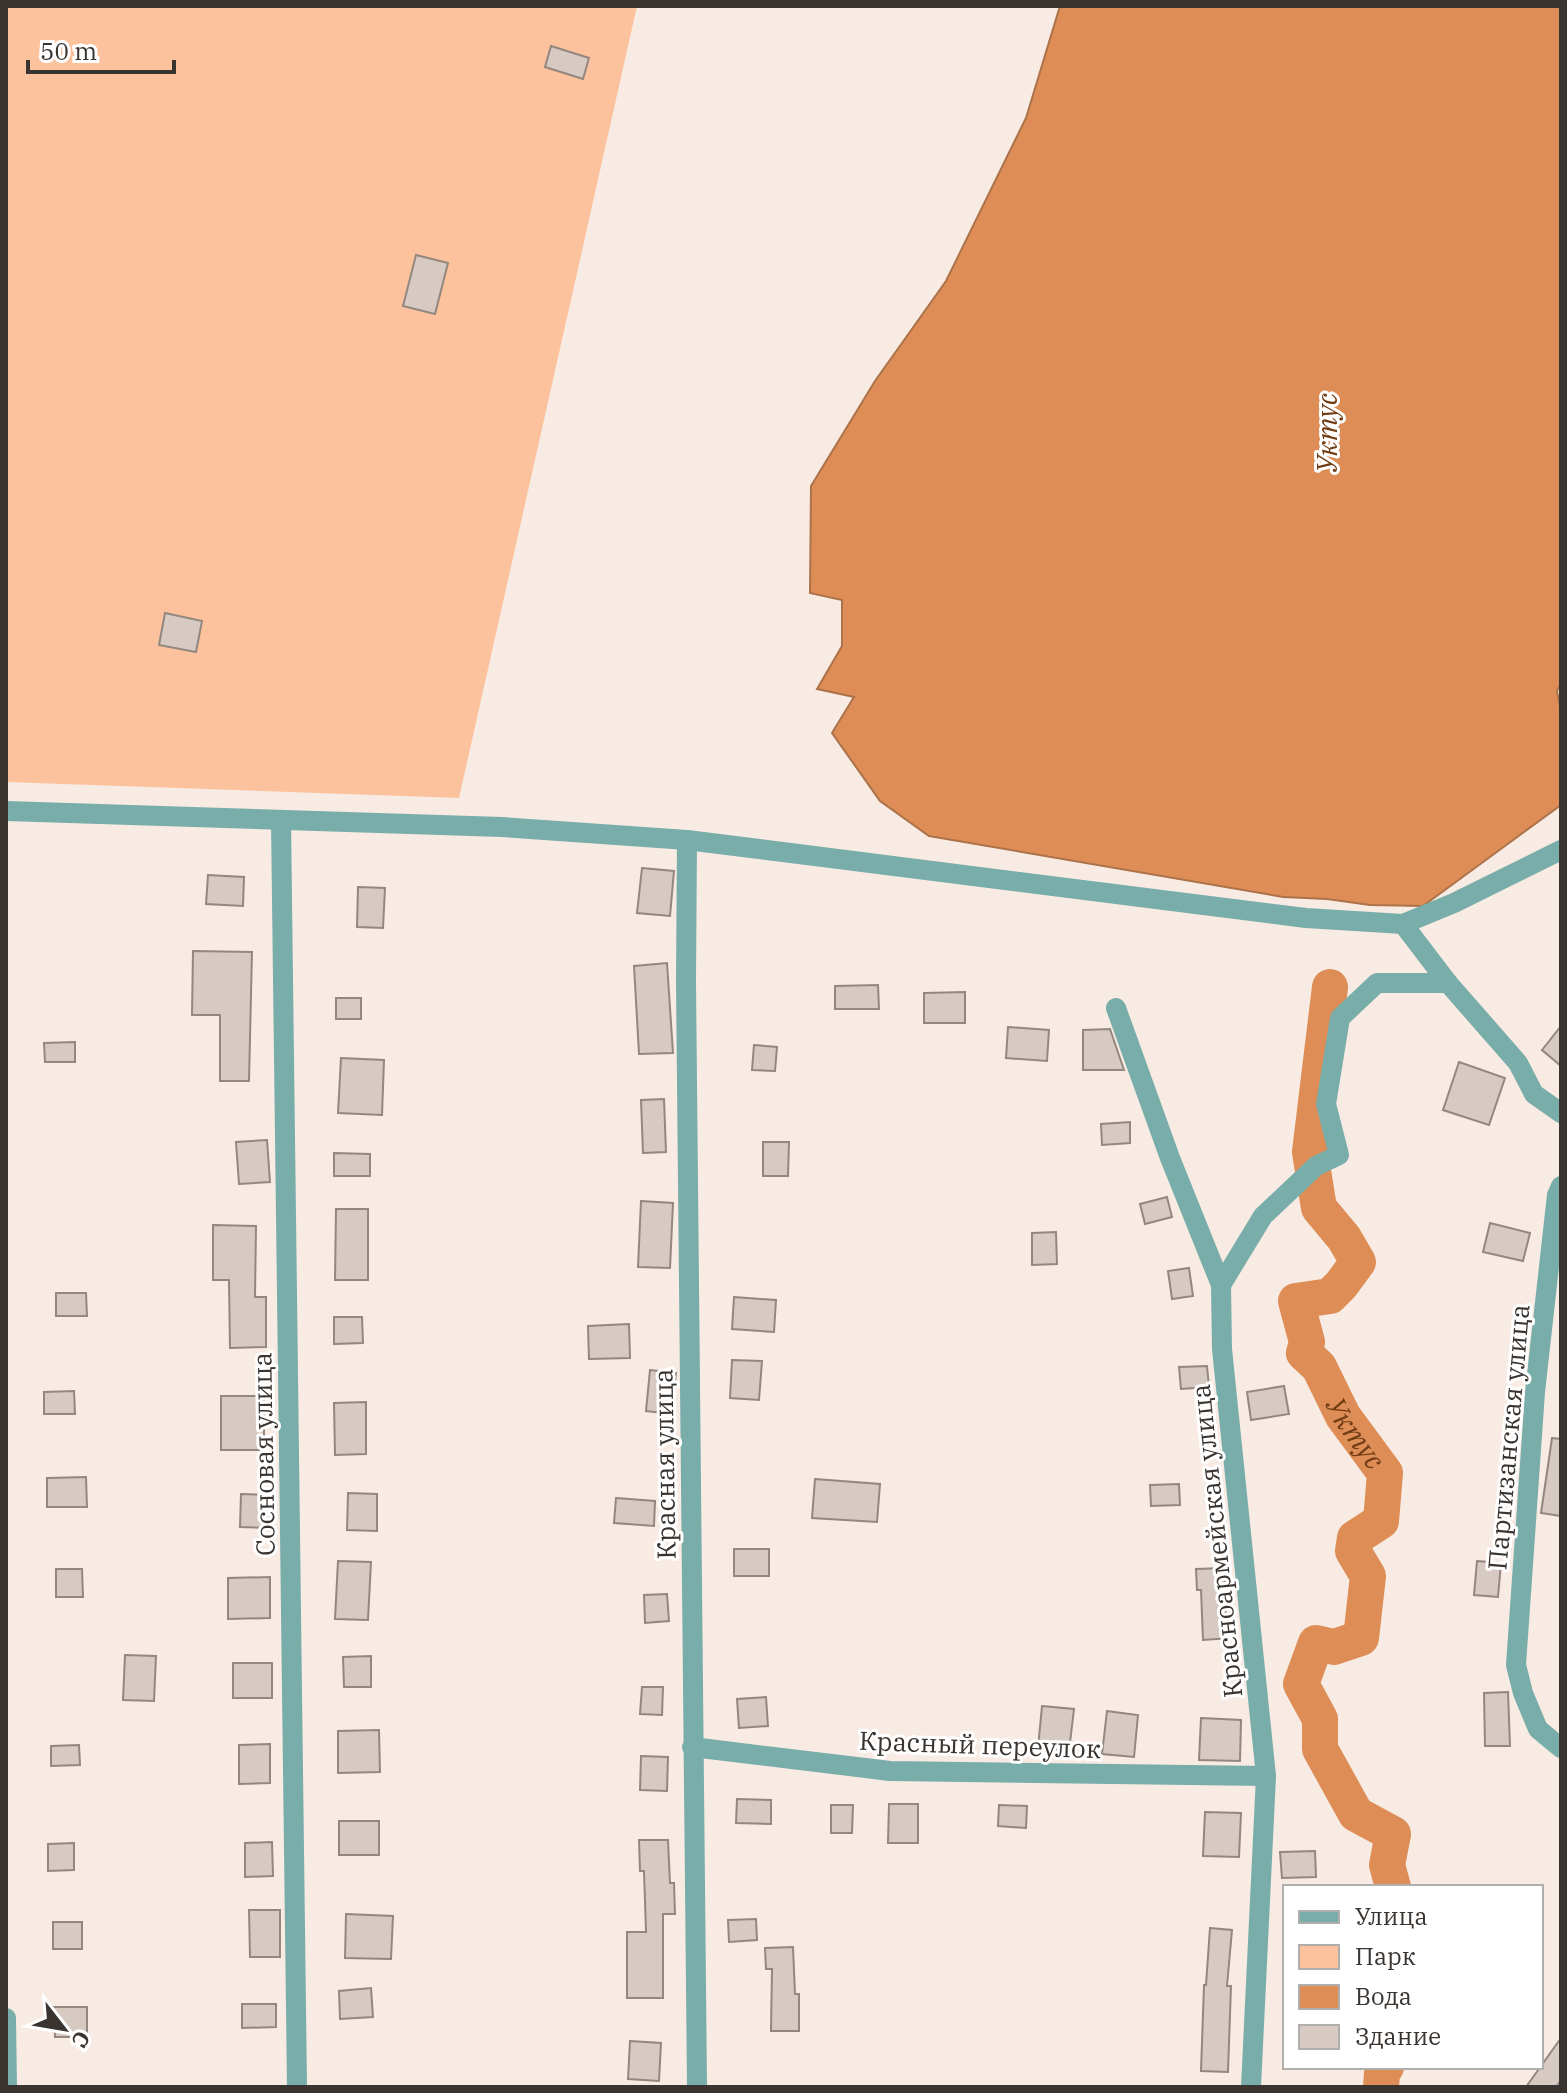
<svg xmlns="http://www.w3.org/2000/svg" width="1567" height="2093" viewBox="0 0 1567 2093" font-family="'IBM Plex Serif',serif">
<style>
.green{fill:#fbc29d}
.water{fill:#dd8d55;stroke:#ac724a;stroke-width:2}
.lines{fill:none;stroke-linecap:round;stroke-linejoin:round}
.river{stroke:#dd8d55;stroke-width:36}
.building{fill:#d7cac2;stroke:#93877f;stroke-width:2}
.minor{stroke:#79adaa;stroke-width:20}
.labels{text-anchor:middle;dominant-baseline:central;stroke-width:6;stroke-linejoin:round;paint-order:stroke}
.street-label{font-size:26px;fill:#393430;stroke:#fff}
.water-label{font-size:28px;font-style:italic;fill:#713c13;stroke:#fff}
</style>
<rect width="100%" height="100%" fill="#f8ebe3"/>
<path class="green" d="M 6,6 L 637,6 L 459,798 L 6,782 Z"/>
<path class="water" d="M 1060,6 L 1561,6 L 1561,683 L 1557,691 L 1561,712 L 1561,805 L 1423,906 L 1370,905 L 1327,899 L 1283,897 L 929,836 L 880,801 L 832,733 L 854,697 L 817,689 L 842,646 L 842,600 L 810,593 L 811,486 L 875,381 L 946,281 L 1026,118 Z"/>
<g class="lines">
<g class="river">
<path id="s1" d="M 1330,987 L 1310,1152 L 1319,1208 L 1344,1238 L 1358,1262 L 1341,1285 L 1330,1296 L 1296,1301 L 1307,1342 L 1304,1353 L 1319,1367 L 1343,1416 L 1385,1473 L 1381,1521 L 1355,1538 L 1353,1551 L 1368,1576 L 1361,1638 L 1334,1647 L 1316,1643 L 1301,1684 L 1320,1719 L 1320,1749 L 1356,1814 L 1393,1834 L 1387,1865 L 1393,1887"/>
<path d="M 1381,2087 L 1382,2073 L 1386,2067"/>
</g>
</g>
<g class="building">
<path d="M 551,46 L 589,58 L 583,79 L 545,67 Z"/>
<path d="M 416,255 L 448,263 L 435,314 L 403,306 Z"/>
<path d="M 165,613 L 202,621 L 196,652 L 159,645 Z"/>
<path d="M 642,868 L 674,871 L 670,916 L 637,913 Z"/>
<path d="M 208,875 L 244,877 L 243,906 L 206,904 Z"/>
<path d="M 358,887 L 385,888 L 383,928 L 357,927 Z"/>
<path d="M 193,951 L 252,952 L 249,1081 L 220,1081 L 220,1015 L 192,1015 Z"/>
<path d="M 667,963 L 673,1053 L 639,1054 L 634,966 Z"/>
<path d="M 878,985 L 879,1009 L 835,1009 L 835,986 Z"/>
<path d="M 965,992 L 965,1023 L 924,1023 L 924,993 Z"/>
<rect x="336" y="998" width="25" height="21"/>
<path d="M 1561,1026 L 1561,1066 L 1542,1050 Z"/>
<path d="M 1008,1027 L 1049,1030 L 1047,1061 L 1006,1058 Z"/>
<path d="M 1110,1029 L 1124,1070 L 1083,1070 L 1083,1030 Z"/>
<path d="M 75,1042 L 75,1062 L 45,1062 L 44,1043 Z"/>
<path d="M 754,1045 L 777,1047 L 775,1071 L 752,1070 Z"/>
<path d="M 341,1058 L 384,1060 L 382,1115 L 338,1113 Z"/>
<path d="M 1459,1062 L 1505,1078 L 1489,1125 L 1443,1110 Z"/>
<path d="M 664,1099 L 666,1152 L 643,1153 L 641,1100 Z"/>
<path d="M 1130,1122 L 1130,1143 L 1102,1145 L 1101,1124 Z"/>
<path d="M 267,1140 L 270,1182 L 239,1184 L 236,1142 Z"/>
<path d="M 763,1142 L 789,1142 L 788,1176 L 763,1176 Z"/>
<path d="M 334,1153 L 370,1154 L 370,1176 L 334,1176 Z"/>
<path d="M 1167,1197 L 1172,1217 L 1145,1224 L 1140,1204 Z"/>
<path d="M 641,1201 L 673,1203 L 670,1268 L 638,1267 Z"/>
<path d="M 336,1209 L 368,1209 L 368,1280 L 335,1280 Z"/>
<path d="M 1490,1223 L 1530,1233 L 1523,1261 L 1483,1252 Z"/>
<path d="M 213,1225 L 256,1226 L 255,1297 L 266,1297 L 266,1347 L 230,1348 L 229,1280 L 213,1280 Z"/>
<path d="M 1056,1232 L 1057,1264 L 1032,1265 L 1032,1233 Z"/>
<path d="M 1189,1268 L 1193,1296 L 1172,1299 L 1168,1271 Z"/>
<path d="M 56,1293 L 86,1293 L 87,1316 L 56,1316 Z"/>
<path d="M 734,1297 L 776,1300 L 774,1332 L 732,1329 Z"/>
<path d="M 334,1317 L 362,1317 L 363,1343 L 334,1344 Z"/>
<path d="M 629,1324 L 630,1358 L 589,1359 L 588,1326 Z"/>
<path d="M 732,1360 L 762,1361 L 759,1400 L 730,1398 Z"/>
<path d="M 1207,1366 L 1209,1387 L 1181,1389 L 1179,1367 Z"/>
<path d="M 650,1370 L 676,1373 L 672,1414 L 646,1411 Z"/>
<path d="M 1284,1386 L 1289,1414 L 1251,1420 L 1247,1392 Z"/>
<path d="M 74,1391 L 75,1414 L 44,1414 L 44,1392 Z"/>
<rect x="221" y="1396" width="43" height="54"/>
<path d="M 366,1402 L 366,1454 L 335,1455 L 334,1403 Z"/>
<path d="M 1552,1438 L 1561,1439 L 1561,1516 L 1541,1513 Z"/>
<path d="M 86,1477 L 87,1507 L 47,1507 L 47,1478 Z"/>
<path d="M 815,1479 L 880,1484 L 877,1522 L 812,1518 Z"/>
<path d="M 1179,1484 L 1180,1505 L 1151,1506 L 1150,1485 Z"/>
<path d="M 348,1493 L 377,1494 L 377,1531 L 347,1530 Z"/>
<path d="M 241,1494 L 267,1495 L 266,1528 L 240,1527 Z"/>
<path d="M 616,1498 L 655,1501 L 654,1526 L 614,1523 Z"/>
<rect x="734" y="1549" width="35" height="27"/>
<path d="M 338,1561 L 371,1562 L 368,1620 L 335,1619 Z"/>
<path d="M 1477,1561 L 1501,1563 L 1498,1597 L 1474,1595 Z"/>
<path d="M 1224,1568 L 1226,1617 L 1231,1617 L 1231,1638 L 1203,1640 L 1201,1590 L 1197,1590 L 1196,1569 Z"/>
<path d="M 56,1569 L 82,1569 L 83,1597 L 56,1597 Z"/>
<path d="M 270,1577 L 270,1618 L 228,1619 L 228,1578 Z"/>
<path d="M 667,1594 L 669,1621 L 645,1623 L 644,1595 Z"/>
<path d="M 125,1655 L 156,1656 L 154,1701 L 123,1700 Z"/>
<path d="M 371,1656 L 371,1687 L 344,1687 L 343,1657 Z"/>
<rect x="233" y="1663" width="39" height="35"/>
<path d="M 642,1687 L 663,1687 L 662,1715 L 640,1714 Z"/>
<path d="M 1508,1692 L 1510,1746 L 1485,1746 L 1484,1693 Z"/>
<path d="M 766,1697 L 768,1726 L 739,1728 L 737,1699 Z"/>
<path d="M 1042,1706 L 1074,1709 L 1069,1751 L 1038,1748 Z"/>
<path d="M 1107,1711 L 1138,1715 L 1134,1757 L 1102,1754 Z"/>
<path d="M 1201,1718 L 1241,1720 L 1240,1761 L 1199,1760 Z"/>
<path d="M 379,1730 L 380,1772 L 338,1773 L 338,1731 Z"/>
<path d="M 270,1744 L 270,1783 L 239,1784 L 239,1745 Z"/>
<path d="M 79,1745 L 80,1765 L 51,1766 L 51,1746 Z"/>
<path d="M 641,1756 L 668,1757 L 667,1791 L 640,1790 Z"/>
<path d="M 737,1799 L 771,1800 L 771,1824 L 736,1823 Z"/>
<path d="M 889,1804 L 918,1804 L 918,1843 L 888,1843 Z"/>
<path d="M 831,1805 L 853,1805 L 852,1833 L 831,1833 Z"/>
<path d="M 999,1805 L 1027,1806 L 1026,1828 L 998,1826 Z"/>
<path d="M 1205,1812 L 1241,1813 L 1239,1857 L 1203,1856 Z"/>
<rect x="339" y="1821" width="40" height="34"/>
<path d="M 639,1840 L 668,1840 L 670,1883 L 674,1883 L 675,1914 L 663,1914 L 663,1998 L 627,1998 L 627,1932 L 646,1932 L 644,1871 L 640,1871 Z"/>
<path d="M 272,1842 L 273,1876 L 245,1877 L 245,1843 Z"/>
<path d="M 74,1843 L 74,1870 L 48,1871 L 48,1844 Z"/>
<path d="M 1315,1851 L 1316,1877 L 1282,1878 L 1280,1852 Z"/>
<path d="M 249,1910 L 280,1910 L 280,1957 L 250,1957 Z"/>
<path d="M 346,1914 L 393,1916 L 391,1959 L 345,1958 Z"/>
<path d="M 756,1919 L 757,1940 L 729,1942 L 728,1920 Z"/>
<rect x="53" y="1922" width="29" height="27"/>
<path d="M 1210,1928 L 1232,1930 L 1227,1986 L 1231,1986 L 1228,2072 L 1201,2071 L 1204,1985 L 1206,1985 Z"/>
<path d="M 793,1947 L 795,1994 L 799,1994 L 799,2031 L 771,2031 L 772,1969 L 766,1969 L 765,1948 Z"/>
<path d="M 371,1988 L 373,2017 L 340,2019 L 339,1991 Z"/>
<path d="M 242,2004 L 276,2004 L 276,2027 L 242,2028 Z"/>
<path d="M 54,2007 L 87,2007 L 87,2037 L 55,2037 Z"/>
<path d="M 1561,2038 L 1561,2080 L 1556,2087 L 1526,2087 Z"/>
<path d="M 630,2041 L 661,2043 L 659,2081 L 628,2079 Z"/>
</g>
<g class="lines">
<g class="minor">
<path d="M 6,811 L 502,827 L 687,840 L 1306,918 L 1403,924 L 1454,903 L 1561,850"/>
<path d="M 281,820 L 297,2087"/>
<path d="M 687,840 L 686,982 L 697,2087"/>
<path d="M 1403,924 L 1448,983 L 1518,1063 L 1534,1094 L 1561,1113"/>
<path d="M 1116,1008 L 1170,1158 L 1221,1285 L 1222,1349 L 1266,1776 L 1251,2087"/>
<path d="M 1561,1186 L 1557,1195 L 1535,1392 L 1516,1665 L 1523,1693 L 1538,1729 L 1561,1748"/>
<path d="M 1221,1285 L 1263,1216 L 1316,1166 L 1339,1155 L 1326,1104 L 1340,1018 L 1377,983 L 1448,983"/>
<path d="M 692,1747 L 890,1771 L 1266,1776"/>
<path d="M 6,2018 L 7,2087"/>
</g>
</g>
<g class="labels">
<g class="street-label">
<text transform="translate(1508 1437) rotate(-85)">Партизанская улица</text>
<text transform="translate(263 1454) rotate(-91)">Сосновая улица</text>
<text transform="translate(664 1464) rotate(-91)">Красная улица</text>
<text transform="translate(1216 1541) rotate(-96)">Красноармейская улица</text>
<text transform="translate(980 1744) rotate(2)">Красный переулок</text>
</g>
<g class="water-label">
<text transform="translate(1326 433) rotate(-90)">Уктус</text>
<text stroke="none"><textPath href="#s1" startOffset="518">Уктус</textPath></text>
</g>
</g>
<rect width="1567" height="2093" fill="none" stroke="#393430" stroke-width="16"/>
<rect x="1283" y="1885" width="260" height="184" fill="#ffffff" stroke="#b0aeac" stroke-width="2"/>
<rect x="1299" y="1911" width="40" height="12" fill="#79adaa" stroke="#b0aeac" stroke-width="2"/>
<text x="1355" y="1925" font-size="24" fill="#393430">Улица</text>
<rect x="1299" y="1945" width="40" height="24" fill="#fbc29d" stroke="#b0aeac" stroke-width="2"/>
<text x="1355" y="1965" font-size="24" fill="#393430">Парк</text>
<rect x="1299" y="1985" width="40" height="24" fill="#dd8d55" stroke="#b0aeac" stroke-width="2"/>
<text x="1355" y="2005" font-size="24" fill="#393430">Вода</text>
<rect x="1299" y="2025" width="40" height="24" fill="#d7cac2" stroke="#b0aeac" stroke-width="2"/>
<text x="1355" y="2045" font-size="24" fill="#393430">Здание</text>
<g transform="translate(64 2029) rotate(121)" stroke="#ffffff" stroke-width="6" paint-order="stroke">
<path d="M0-6L14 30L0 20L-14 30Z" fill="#393430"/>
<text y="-12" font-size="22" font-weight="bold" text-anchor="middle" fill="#393430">С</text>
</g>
<path d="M28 60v12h146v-12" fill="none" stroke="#393430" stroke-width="4"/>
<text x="40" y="60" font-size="24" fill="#393430" stroke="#ffffff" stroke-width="6" paint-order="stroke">50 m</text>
</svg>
